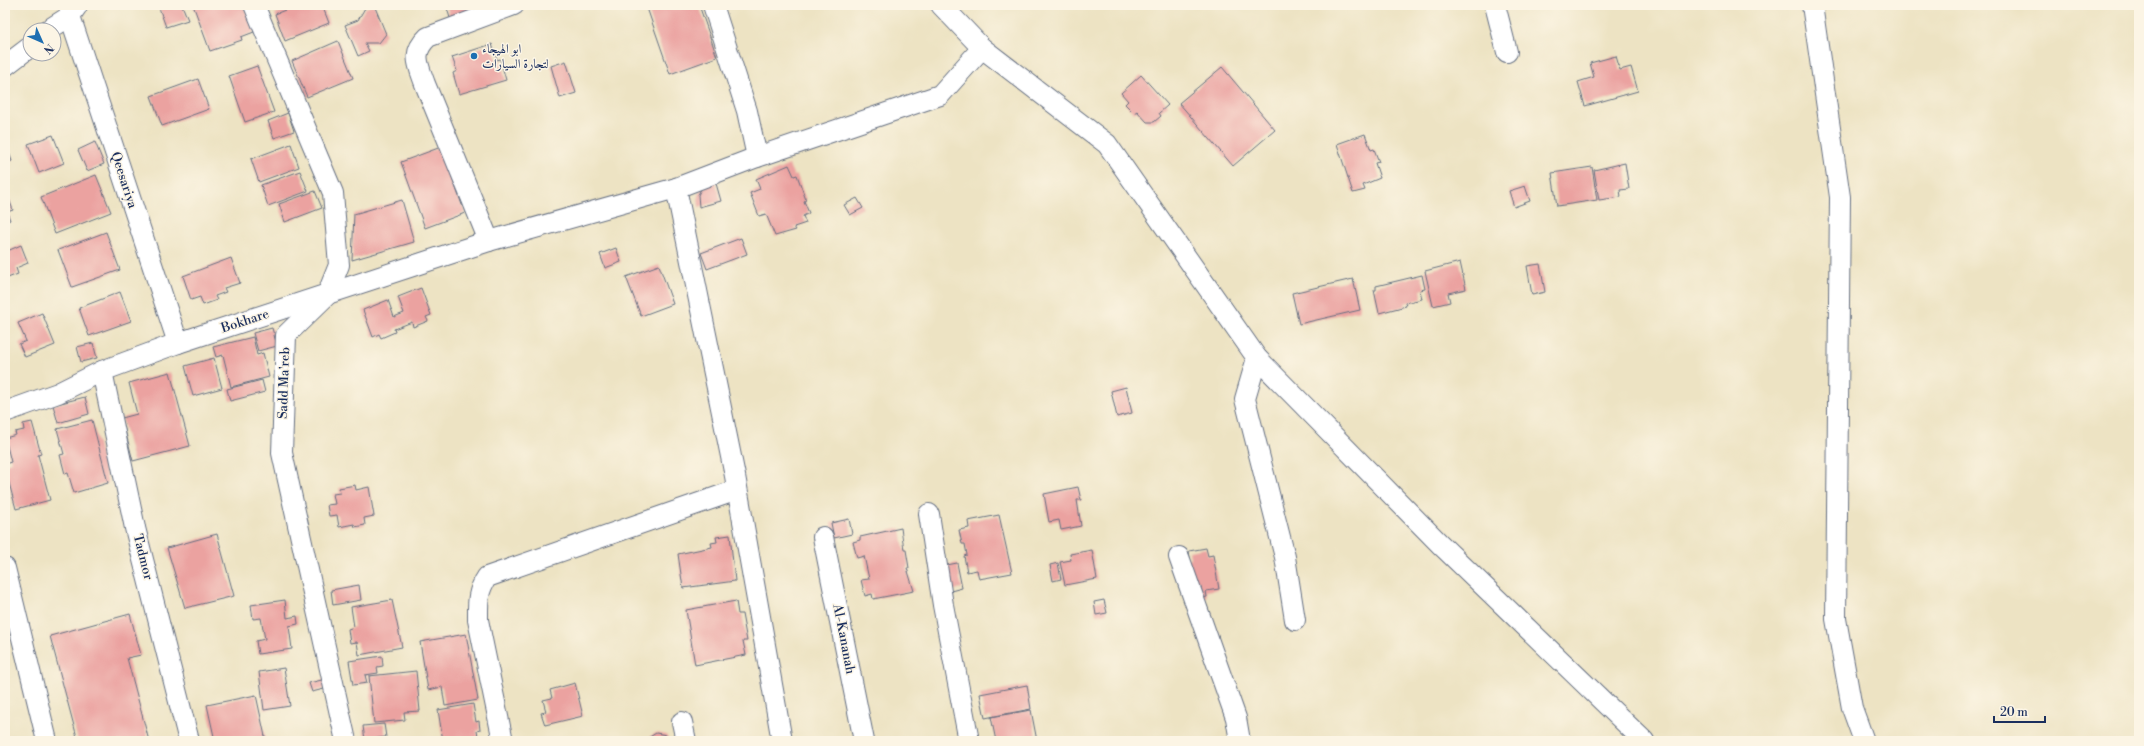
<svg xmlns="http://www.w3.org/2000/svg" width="2144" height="746" viewBox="0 0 2144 746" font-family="'Libre Bodoni',Amiri,serif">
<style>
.building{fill:#eba2a0}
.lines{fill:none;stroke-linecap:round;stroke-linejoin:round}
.minor-casing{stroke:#646e81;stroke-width:22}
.minor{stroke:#fff;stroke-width:20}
.poi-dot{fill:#1f6fb2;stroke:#fcf5e5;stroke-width:1.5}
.labels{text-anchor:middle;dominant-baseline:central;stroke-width:3;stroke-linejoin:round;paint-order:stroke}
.poi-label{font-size:13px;fill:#1b2f5e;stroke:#fcf5e5;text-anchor:start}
.street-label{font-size:13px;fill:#1b2f5e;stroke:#fcf5e5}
</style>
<rect width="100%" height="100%" fill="#fcf5e5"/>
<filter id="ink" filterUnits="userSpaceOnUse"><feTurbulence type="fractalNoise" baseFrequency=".025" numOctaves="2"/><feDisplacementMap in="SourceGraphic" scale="8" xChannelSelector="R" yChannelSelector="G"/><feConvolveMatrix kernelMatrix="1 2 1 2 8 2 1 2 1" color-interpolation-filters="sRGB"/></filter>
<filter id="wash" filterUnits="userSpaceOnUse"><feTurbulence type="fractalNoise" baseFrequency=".012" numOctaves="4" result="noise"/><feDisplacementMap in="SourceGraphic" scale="16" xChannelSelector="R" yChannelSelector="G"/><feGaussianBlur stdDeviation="0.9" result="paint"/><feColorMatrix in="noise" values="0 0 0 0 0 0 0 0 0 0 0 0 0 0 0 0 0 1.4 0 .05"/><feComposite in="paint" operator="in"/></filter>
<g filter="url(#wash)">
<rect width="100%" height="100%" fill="#ede3c3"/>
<g id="blocks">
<g class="building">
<path d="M 5,5 L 12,5 L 5,13 Z"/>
<path d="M 158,5 L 182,5 L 188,20 L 166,27 Z"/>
<path d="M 193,5 L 244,5 L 254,32 L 241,37 L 242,40 L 210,51 Z"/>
<path d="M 298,5 L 322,5 L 329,23 L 285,41 L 275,14 Z"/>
<path d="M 374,5 L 386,34 L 379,43 L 365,43 L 369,51 L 358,56 L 345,25 L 358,20 L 365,8 Z"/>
<path d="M 446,5 L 478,5 L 479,8 L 450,18 Z"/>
<path d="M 646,5 L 699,5 L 717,57 L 670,74 Z"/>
<path d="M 338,41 L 353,78 L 307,97 L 292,61 Z"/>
<path d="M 492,44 L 497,60 L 500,59 L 506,80 L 459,94 L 453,73 L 457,71 L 452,57 Z"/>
<path d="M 1616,56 L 1620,70 L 1631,67 L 1638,91 L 1585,106 L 1578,82 L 1594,77 L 1590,63 Z"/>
<path d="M 566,61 L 576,93 L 560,98 L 551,66 Z"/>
<path d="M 257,66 L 274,112 L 245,122 L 229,76 Z"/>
<path d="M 1222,67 L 1275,130 L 1233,166 L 1179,103 Z"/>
<path d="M 1141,75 L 1168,105 L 1159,113 L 1161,116 L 1154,122 L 1147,122 L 1137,111 L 1134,113 L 1125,104 L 1128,101 L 1121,93 Z"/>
<path d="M 198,79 L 209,109 L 162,126 L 151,96 Z"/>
<path d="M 288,113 L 294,131 L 274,138 L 268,121 Z"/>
<path d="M 1365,134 L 1371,150 L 1374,149 L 1379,162 L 1375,163 L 1380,178 L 1363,185 L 1365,190 L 1353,193 L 1337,144 Z"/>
<path d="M 53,135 L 64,163 L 39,173 L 28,144 Z"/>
<path d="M 5,142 L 12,161 L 5,164 Z"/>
<path d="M 95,142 L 104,164 L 87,171 L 78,150 Z"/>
<path d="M 291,144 L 299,167 L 259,182 L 251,159 Z"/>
<path d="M 441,147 L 465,213 L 425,228 L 401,162 Z"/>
<path d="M 1625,163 L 1629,189 L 1620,190 L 1621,197 L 1599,200 L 1594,170 Z"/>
<path d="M 789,165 L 794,176 L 797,175 L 806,200 L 804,201 L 809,213 L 803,216 L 806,223 L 794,227 L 796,230 L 775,236 L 766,214 L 759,216 L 750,193 L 760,189 L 756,179 Z"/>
<path d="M 1592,167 L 1597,200 L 1557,206 L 1552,173 Z"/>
<path d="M 300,171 L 308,191 L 268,206 L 261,185 Z"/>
<path d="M 96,175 L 111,212 L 55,234 L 41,197 Z"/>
<path d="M 715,180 L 721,201 L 699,207 L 698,195 L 701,189 Z"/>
<path d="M 1525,186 L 1530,201 L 1514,207 L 1509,191 Z"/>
<path d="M 5,188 L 13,210 L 7,212 L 10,220 L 5,222 Z"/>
<path d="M 315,191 L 322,208 L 285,222 L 279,204 Z"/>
<path d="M 857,198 L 863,208 L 850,215 L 844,205 Z"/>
<path d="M 402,200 L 414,242 L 352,260 L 354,214 Z"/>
<path d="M 106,232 L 120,270 L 72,287 L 58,250 Z"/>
<path d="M 741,238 L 747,254 L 707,269 L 701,253 Z"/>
<path d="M 21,245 L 28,263 L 16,268 L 18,274 L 5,279 L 5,252 Z"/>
<path d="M 616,248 L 621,262 L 605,268 L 600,254 Z"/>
<path d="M 231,258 L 240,283 L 224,288 L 226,292 L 215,296 L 217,300 L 203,305 L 200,297 L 191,300 L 183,276 Z"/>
<path d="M 1460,262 L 1466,289 L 1448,293 L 1450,302 L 1433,306 L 1425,271 Z"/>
<path d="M 1540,264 L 1545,292 L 1532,295 L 1527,266 Z"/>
<path d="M 659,265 L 673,304 L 641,316 L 626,277 Z"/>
<path d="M 1422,275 L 1425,289 L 1420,290 L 1422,299 L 1405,303 L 1406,306 L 1379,313 L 1374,290 L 1376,290 L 1376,286 Z"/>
<path d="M 1353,279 L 1360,310 L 1299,324 L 1292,293 Z"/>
<path d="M 421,288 L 431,315 L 426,317 L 428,321 L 413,327 L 412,322 L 394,329 L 395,332 L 381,338 L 379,334 L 373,337 L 363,310 L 388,300 L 394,317 L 404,313 L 398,297 Z"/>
<path d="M 120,292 L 131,321 L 89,336 L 79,308 Z"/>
<path d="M 42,313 L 55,345 L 25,357 L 19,344 L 26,341 L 18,323 Z"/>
<path d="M 272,328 L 277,346 L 258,351 L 253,333 Z"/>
<path d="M 253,337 L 257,355 L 263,353 L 269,377 L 231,387 L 223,355 L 216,357 L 213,347 Z"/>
<path d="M 93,343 L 97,358 L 81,362 L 77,347 Z"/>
<path d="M 214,358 L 222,388 L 193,396 L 185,366 Z"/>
<path d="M 170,372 L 190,446 L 133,461 L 122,418 L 137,414 L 129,383 Z"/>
<path d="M 262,380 L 265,392 L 230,401 L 227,389 Z"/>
<path d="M 1126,387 L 1132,413 L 1117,417 L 1111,391 Z"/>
<path d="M 85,397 L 89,414 L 58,423 L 53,405 Z"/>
<path d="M 92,420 L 108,483 L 74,493 L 68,473 L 65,474 L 60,455 L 64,454 L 57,429 Z"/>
<path d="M 32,422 L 41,454 L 38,455 L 50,500 L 16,509 L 5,468 L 5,464 L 11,462 L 5,438 L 16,435 L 15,432 L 24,430 L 23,424 Z"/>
<path d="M 355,485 L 356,490 L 369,487 L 374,516 L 364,518 L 365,525 L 355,527 L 354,524 L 339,527 L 337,515 L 329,516 L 327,505 L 335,504 L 333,494 L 340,493 L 339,488 Z"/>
<path d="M 1078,487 L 1081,500 L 1077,500 L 1081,526 L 1061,530 L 1059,520 L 1049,522 L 1044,494 Z"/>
<path d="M 999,515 L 1012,573 L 979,579 L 977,570 L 967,572 L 964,556 L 967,555 L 965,544 L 962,544 L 959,530 L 969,528 L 968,521 Z"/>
<path d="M 849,519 L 852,534 L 834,538 L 831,523 Z"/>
<path d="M 901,528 L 904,550 L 906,550 L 909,568 L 907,568 L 914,591 L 873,599 L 872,594 L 865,596 L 861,580 L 869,579 L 864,556 L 857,558 L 853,542 L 860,540 L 860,537 Z"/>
<path d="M 217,534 L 234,596 L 185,608 L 167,548 Z"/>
<path d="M 730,535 L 735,581 L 683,588 L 678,554 L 712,547 L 711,543 L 717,542 L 716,537 Z"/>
<path d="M 1206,548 L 1208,556 L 1213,555 L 1219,589 L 1206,591 L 1207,597 L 1198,599 L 1187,559 L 1190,558 L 1189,551 Z"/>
<path d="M 1092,550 L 1097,579 L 1065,585 L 1060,562 L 1071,560 L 1070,554 Z"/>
<path d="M 957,563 L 962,588 L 947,592 L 942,566 Z"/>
<path d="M 1058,563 L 1061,579 L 1053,581 L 1050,565 Z"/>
<path d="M 359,585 L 361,600 L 333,605 L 331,590 Z"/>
<path d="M 285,600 L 287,618 L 297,616 L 298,624 L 289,626 L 292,649 L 258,654 L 256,641 L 265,639 L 261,618 L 253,619 L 251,605 Z"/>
<path d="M 392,600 L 402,647 L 359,655 L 357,642 L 350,643 L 348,629 L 354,627 L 351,607 Z"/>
<path d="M 1104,600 L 1107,613 L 1096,615 L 1094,602 Z"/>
<path d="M 736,601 L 738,614 L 742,614 L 747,641 L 743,641 L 746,655 L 695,665 L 686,610 Z"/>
<path d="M 130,614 L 141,655 L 127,658 L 149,741 L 78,741 L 50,636 Z"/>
<path d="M 466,634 L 478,700 L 445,706 L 442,687 L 428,690 L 420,642 Z"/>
<path d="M 382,656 L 383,666 L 377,667 L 378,673 L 365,675 L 367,683 L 353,685 L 349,661 Z"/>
<path d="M 284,668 L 290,706 L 264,710 L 259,672 Z"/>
<path d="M 416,671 L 420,711 L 404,712 L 405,720 L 374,723 L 369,676 Z"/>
<path d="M 326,679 L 328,688 L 312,692 L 309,683 Z"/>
<path d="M 575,683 L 583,716 L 545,725 L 541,713 L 546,712 L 543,700 L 552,698 L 550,690 Z"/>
<path d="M 1027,685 L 1031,709 L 985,718 L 980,694 Z"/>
<path d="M 256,695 L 266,741 L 215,741 L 207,705 Z"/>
<path d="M 473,704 L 476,722 L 479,721 L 480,730 L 477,731 L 479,741 L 443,741 L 438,710 Z"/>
<path d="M 1031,710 L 1037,741 L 996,741 L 991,717 Z"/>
<path d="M 384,724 L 386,737 L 365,740 L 363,726 Z"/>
<path d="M 656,733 L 666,735 L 670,741 L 648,741 L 648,738 Z"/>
</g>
</g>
</g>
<g filter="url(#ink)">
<use href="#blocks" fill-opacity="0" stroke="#646e81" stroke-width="1"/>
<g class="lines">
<defs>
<g id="minor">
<path d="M 254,5 L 333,193 L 339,265 L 327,295 L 286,335 L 282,453 L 346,741"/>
<path d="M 713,5 L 747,111 L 757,157"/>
<path d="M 941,5 L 982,48 L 1107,144 L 1257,358 L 1440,544 L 1644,741"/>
<path d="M 1495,5 L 1507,52"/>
<path d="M 1812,5 L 1840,197 L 1836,619 L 1852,708 L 1864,741"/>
<path d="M 70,16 L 178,343"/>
<path d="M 48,30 L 70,16 L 77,6"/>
<path d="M 5,66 L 30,47"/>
<path d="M 676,188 L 735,476 L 782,741"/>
<path d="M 489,241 L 425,84 C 418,64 411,53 428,37 L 514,5"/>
<path d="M 1257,358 L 1245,399 L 1285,557 L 1295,620"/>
<path d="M 102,371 L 135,528 L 189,741"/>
<path d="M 5,412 L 58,393 L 102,371 L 178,343 L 489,241 L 676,188 L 757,157 L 940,95 L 982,48"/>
<path d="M 929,514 L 943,605 L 969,741"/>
<path d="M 823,537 L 864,741"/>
<path d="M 1179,557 L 1236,718 L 1240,741"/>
<path d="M 5,568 L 47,741"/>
<path d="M 682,722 L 686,741"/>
<path d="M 503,741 L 478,620 C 478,602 477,592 487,577 L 737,490"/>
</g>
</defs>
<use href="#minor" class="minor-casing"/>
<use href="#minor" class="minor"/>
</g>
</g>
<circle class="poi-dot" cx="474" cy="56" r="4"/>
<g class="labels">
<g class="poi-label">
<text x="482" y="49">ابو الهيجاء<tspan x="482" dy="15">لتجارة السيارات</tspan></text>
</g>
<g class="street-label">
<text transform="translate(124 180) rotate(72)">Qeesariya</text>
<text transform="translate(245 321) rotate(-18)">Bokhare</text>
<text transform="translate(284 383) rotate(-88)">Sadd Ma'reb</text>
<text transform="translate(143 557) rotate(76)">Tadmor</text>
<text transform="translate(844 639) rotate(79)">Al-Kananah</text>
</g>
</g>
<rect width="2144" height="746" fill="none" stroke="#fcf5e5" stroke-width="20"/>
<g transform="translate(42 42) rotate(135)"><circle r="19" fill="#fcf5e5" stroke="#a2a6af"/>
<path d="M0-3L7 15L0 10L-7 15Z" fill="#1f6fb2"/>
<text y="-6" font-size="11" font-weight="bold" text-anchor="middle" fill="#1b2f5e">N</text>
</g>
<path d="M1994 716v6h51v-6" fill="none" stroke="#1b2f5e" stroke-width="2"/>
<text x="2000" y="716" font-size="12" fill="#1b2f5e" stroke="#fcf5e5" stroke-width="3" paint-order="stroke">20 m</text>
</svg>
